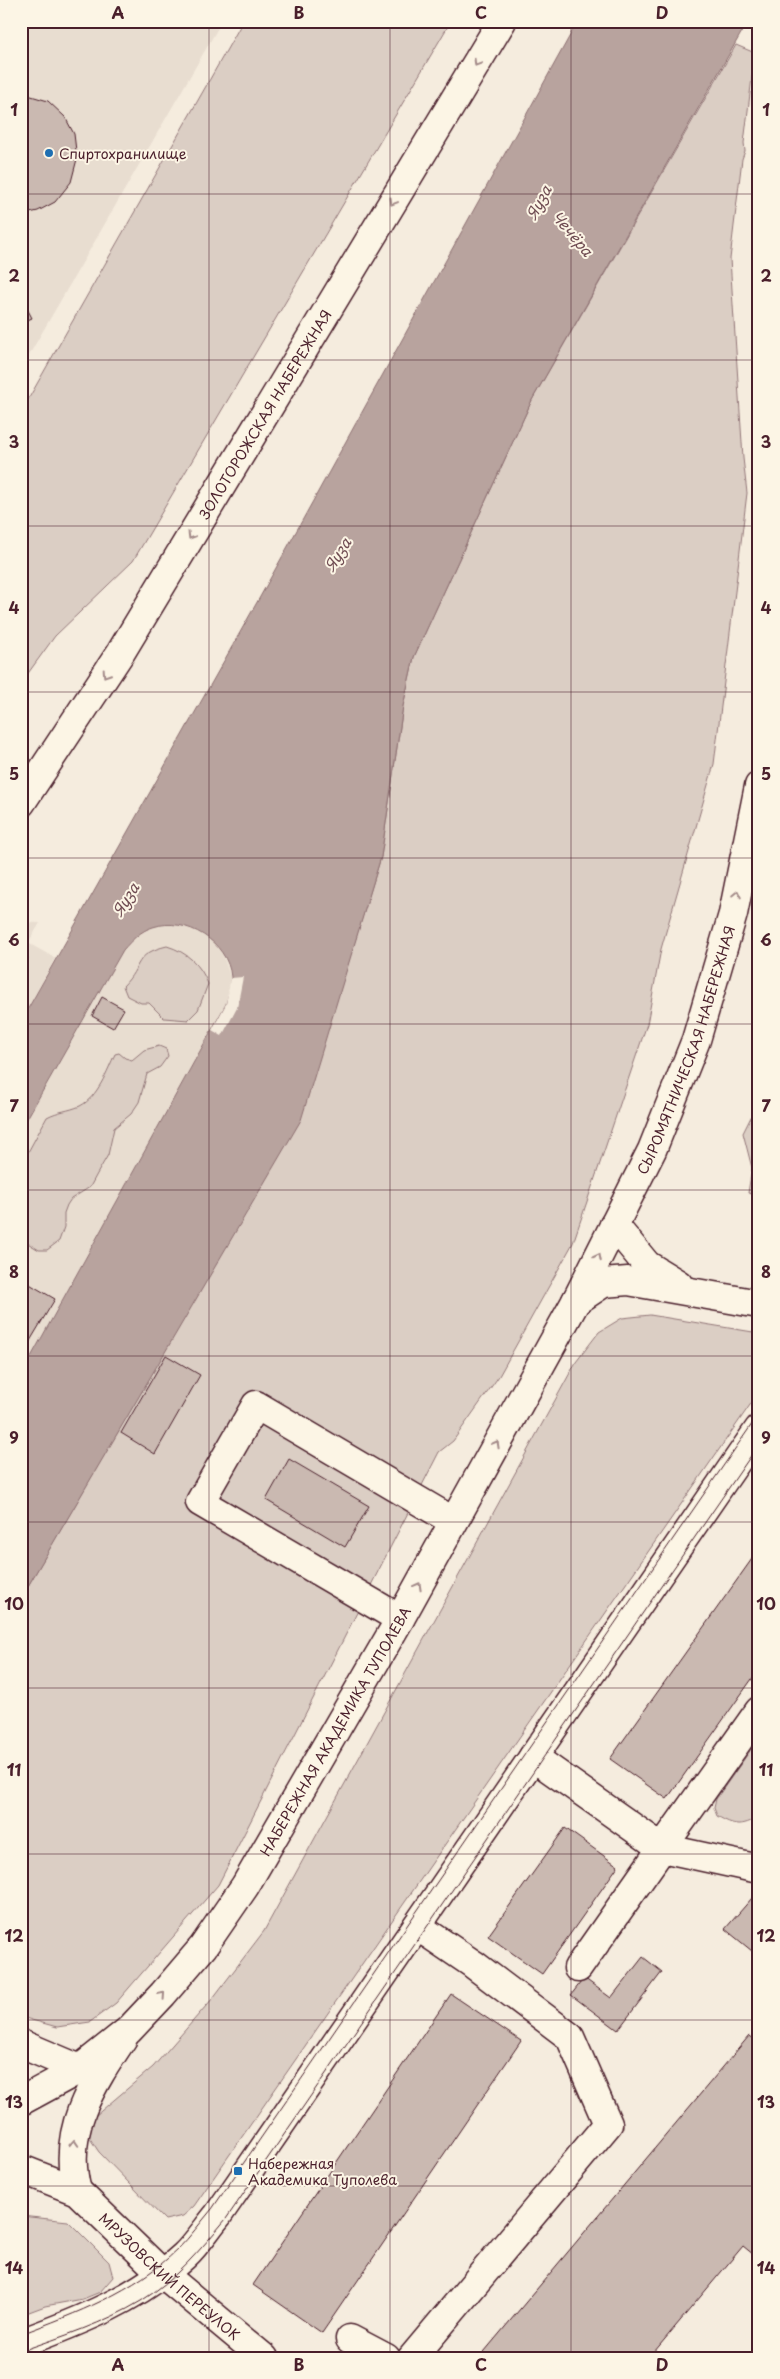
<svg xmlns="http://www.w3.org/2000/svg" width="780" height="2379" viewBox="0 0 780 2379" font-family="'Playpen Sans',sans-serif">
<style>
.built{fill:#e8ddd0}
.green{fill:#dbcec4;stroke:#927678}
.water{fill:#b8a39e;stroke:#8c6e70}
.pier{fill:#f5ecde}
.building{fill:#cab9b1;stroke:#4a1f2b}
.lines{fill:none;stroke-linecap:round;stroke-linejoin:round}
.minor-casing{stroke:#4a1f2b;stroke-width:31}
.major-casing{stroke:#4a1f2b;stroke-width:31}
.minor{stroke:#fcf5e5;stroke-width:28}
.major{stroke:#fcf5e5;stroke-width:28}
.tram{stroke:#4a1f2b;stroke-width:1}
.oneway{stroke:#a38a88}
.grid{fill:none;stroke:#4a1f2b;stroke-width:1;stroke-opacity:0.55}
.poi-dot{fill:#1f6fb2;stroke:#fcf5e5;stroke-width:2}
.labels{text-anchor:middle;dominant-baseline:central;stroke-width:4;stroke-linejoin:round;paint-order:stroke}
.poi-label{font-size:14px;fill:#4a1f2b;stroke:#fcf5e5;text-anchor:start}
.street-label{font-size:14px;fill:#4a1f2b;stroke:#fcf5e5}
.water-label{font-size:15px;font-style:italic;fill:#704d53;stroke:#fcf5e5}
.neatline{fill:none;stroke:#4a1f2b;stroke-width:2}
.grid-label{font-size:16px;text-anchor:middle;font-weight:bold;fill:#4a1f2b}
</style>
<rect width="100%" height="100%" fill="#f5ecde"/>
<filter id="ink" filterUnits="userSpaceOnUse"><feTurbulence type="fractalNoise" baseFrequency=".02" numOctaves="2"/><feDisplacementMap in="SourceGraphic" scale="10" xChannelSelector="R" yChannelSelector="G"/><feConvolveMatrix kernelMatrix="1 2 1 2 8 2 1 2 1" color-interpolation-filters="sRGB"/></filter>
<g filter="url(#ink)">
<g class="built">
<path d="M 21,21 L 222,21 L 21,369 Z"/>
<path d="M 21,922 L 40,923 L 28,943 L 55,958 L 21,1021 Z"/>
<path d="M 169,924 L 186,926 L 209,938 L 222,953 L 231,978 L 226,1004 L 21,1375 L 21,1129 L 123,950 L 136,936 L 153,927 Z"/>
</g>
<g class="green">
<path d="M 243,21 L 451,21 L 133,561 L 55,636 L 21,683 L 21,412 Z"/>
<path d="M 736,45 L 755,53 L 744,143 L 745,151 L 742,159 L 730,259 L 743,458 L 747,493 L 714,764 L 661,949 L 647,1024 L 573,1243 L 499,1376 L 453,1441 L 439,1452 L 218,1885 L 116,2003 L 90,2022 L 57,2027 L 21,2017 L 21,1598 L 139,1395 L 332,1015 L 381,857 L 403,706 L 414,657 L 532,400 Z"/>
<path d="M 167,946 C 187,952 201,965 208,984 L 198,1010 L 188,1020 L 164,1018 L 149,1003 L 141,1003 L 127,996 L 123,986 C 143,966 133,954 167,946 Z"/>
<path d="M 159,1046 L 166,1049 L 168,1056 L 160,1067 L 147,1074 L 139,1102 L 131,1114 L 114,1128 L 108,1155 L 97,1174 L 90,1187 L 71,1199 L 67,1205 L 64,1213 L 64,1227 L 59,1241 L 47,1250 L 39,1250 L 21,1239 L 21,1165 L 47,1117 C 58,1111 69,1111 80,1106 C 98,1097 107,1071 115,1054 L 119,1053 L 125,1058 L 132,1060 L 144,1050 Z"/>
<path d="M 759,1101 L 759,1196 L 748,1193 L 752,1168 L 743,1133 Z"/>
<path d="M 650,1315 L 759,1333 L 759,1392 L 194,2206 L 183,2216 L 165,2220 L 99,2152 L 89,2137 L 95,2116 L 153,2067 L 213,1998 L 264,1931 L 576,1362 L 599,1332 L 622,1318 Z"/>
<path d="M 759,1738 L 759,1817 C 741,1827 735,1826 717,1816 L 714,1808 L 716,1799 Z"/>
<path d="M 21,2216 L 68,2221 L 109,2262 L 113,2277 L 100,2292 L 83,2299 L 45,2306 L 21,2315 Z"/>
</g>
<path class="water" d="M 578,21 L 748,21 L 532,400 L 414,657 L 403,706 L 381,857 L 301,1120 L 21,1598 L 21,1375 L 226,1004 C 228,996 232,985 231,977 C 228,942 186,916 153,927 C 140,931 132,940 123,950 L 21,1129 L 21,1021 L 260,597 Z"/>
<path class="pier" d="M 243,977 L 237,1008 L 222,1036 L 212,1030 L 226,1004 L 231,978 Z"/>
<g class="building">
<path d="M 21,93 L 48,101 L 65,117 L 74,134 L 77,159 L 71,182 L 55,202 L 38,211 L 21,215 Z"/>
<path d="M 21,297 L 32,318 L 21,323 Z"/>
<path d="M 21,955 L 28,958 L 21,970 Z"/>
<path d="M 102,997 L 124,1009 L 113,1028 L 92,1016 Z"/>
<path d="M 21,1279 L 55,1299 L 21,1356 Z"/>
<path d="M 166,1355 L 200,1375 L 155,1454 L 121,1433 Z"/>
<path d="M 289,1459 L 369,1506 L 345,1547 L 266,1500 Z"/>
<path d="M 759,1549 L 759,1669 L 667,1799 L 610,1759 Z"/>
<path d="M 565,1828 L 618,1866 L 542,1974 L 488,1936 Z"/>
<path d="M 759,1890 L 759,1943 L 752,1951 L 725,1929 Z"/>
<path d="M 643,1957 L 662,1972 L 618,2030 L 571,1995 L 584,1978 L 611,1998 Z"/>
<path d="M 451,1994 L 521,2041 L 322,2333 L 253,2285 Z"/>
<path d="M 749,2036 L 759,2044 L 759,2259 L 743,2246 L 649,2358 L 479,2358 Z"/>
</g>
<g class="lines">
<defs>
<g id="minor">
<path d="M 614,1225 L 647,1265 L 678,1284"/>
<path d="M 576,1301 L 603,1283 L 628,1281 L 759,1304"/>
<path d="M 400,1619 L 200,1502 L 256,1405 L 453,1521"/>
<path d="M 533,1757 L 662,1848 L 759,1711"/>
<path d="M 578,1968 L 662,1848 L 759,1869"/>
<path d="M 21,2044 L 80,2069"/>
<path id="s1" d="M 21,2169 L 77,2191 L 163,2274 L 264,2358"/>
<path d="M 77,2191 C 61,2131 91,2086 123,2038"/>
<path d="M 350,2339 L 386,2358"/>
<path d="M 21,2343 C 80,2321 137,2299 184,2256 C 197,2244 207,2228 218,2215 L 759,1429"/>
<path d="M 412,2358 L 608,2124 L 570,2037 L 473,1964 L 417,1926"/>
</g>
<g id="major">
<path id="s2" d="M 21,803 L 121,652 L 502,21"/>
<path id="s3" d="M 21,2101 L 80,2069 L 129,2030 L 163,1994 L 203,1947 L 245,1886 L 400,1619 L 576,1301 L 652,1150 L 696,1040 L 733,914 L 759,786"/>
</g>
</defs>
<use href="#minor" class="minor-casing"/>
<use href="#major" class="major-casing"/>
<use href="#minor" class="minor"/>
<use href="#major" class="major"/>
<g class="tram">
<path d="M 21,2334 C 77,2313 134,2292 178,2249 C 190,2237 201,2222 212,2209 L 759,1414"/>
<path d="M 21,2351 C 61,2337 105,2323 141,2301 C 175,2280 200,2250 226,2219 L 759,1444"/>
</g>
</g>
<defs><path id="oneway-chevron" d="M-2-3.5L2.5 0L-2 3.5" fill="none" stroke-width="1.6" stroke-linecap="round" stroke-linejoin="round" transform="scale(1.25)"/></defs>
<g class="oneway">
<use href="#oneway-chevron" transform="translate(477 63) rotate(121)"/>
<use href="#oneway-chevron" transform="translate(393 202) rotate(121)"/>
<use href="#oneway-chevron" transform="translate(191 536) rotate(121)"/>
<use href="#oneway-chevron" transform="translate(106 674) rotate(123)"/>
<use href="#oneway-chevron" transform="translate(737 894) rotate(-78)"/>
<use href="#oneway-chevron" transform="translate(598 1257) rotate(-63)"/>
<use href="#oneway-chevron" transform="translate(496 1444) rotate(-61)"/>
<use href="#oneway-chevron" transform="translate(418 1586) rotate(-61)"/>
<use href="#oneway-chevron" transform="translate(162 1995) rotate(-48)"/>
<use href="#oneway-chevron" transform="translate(74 2143) rotate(-86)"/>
</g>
</g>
<path class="grid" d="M 209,21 L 209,2358M 390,21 L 390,2358M 571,21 L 571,2358M 21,194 L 759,194M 21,360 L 759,360M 21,526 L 759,526M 21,692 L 759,692M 21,858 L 759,858M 21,1024 L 759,1024M 21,1190 L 759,1190M 21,1356 L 759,1356M 21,1522 L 759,1522M 21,1688 L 759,1688M 21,1854 L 759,1854M 21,2020 L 759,2020M 21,2186 L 759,2186"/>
<g class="poi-dot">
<circle cx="49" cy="153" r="5"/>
<rect x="233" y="2166" width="10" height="10" rx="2.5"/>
</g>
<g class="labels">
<g class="poi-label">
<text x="59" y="153">Спиртохранилище</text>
<text x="248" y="2163">Набережная<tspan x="248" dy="16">Академика Туполева</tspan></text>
</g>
<g class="street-label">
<text stroke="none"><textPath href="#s2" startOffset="459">ЗОЛОТОРОЖСКАЯ НАБЕРЕЖНАЯ</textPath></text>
<text stroke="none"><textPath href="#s3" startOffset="1262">СЫРОМЯТНИЧЕСКАЯ НАБЕРЕЖНАЯ</textPath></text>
<text stroke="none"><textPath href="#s3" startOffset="494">НАБЕРЕЖНАЯ АКАДЕМИКА ТУПОЛЕВА</textPath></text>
<text stroke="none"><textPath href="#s1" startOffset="186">МРУЗОВСКИЙ ПЕРЕУЛОК</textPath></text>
</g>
<g class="water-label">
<text transform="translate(538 202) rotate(-62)">Яуза</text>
<text transform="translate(573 233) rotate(50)">Чечёра</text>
<text transform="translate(337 554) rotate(-58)">Яуза</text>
<text transform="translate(125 899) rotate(-58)">Яуза</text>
</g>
</g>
<rect width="780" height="2379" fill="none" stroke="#fcf5e5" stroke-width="55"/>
<rect x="28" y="28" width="724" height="2324" class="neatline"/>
<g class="grid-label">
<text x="118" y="19">A</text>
<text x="299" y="19">B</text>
<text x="481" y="19">C</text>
<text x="662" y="19">D</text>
<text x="14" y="116">1</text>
<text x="766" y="116">1</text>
<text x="14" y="282">2</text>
<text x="766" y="282">2</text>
<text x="14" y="448">3</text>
<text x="766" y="448">3</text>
<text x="14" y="614">4</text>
<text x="766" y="614">4</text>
<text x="14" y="780">5</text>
<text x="766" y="780">5</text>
<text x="14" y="946">6</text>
<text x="766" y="946">6</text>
<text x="14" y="1112">7</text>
<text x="766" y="1112">7</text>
<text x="14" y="1278">8</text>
<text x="766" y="1278">8</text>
<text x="14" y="1444">9</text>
<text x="766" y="1444">9</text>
<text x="14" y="1610">10</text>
<text x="766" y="1610">10</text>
<text x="14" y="1776">11</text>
<text x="766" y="1776">11</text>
<text x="14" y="1942">12</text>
<text x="766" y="1942">12</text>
<text x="14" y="2108">13</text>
<text x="766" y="2108">13</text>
<text x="14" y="2274">14</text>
<text x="766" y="2274">14</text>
<text x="118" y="2371">A</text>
<text x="299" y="2371">B</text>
<text x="481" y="2371">C</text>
<text x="662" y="2371">D</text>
</g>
</svg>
